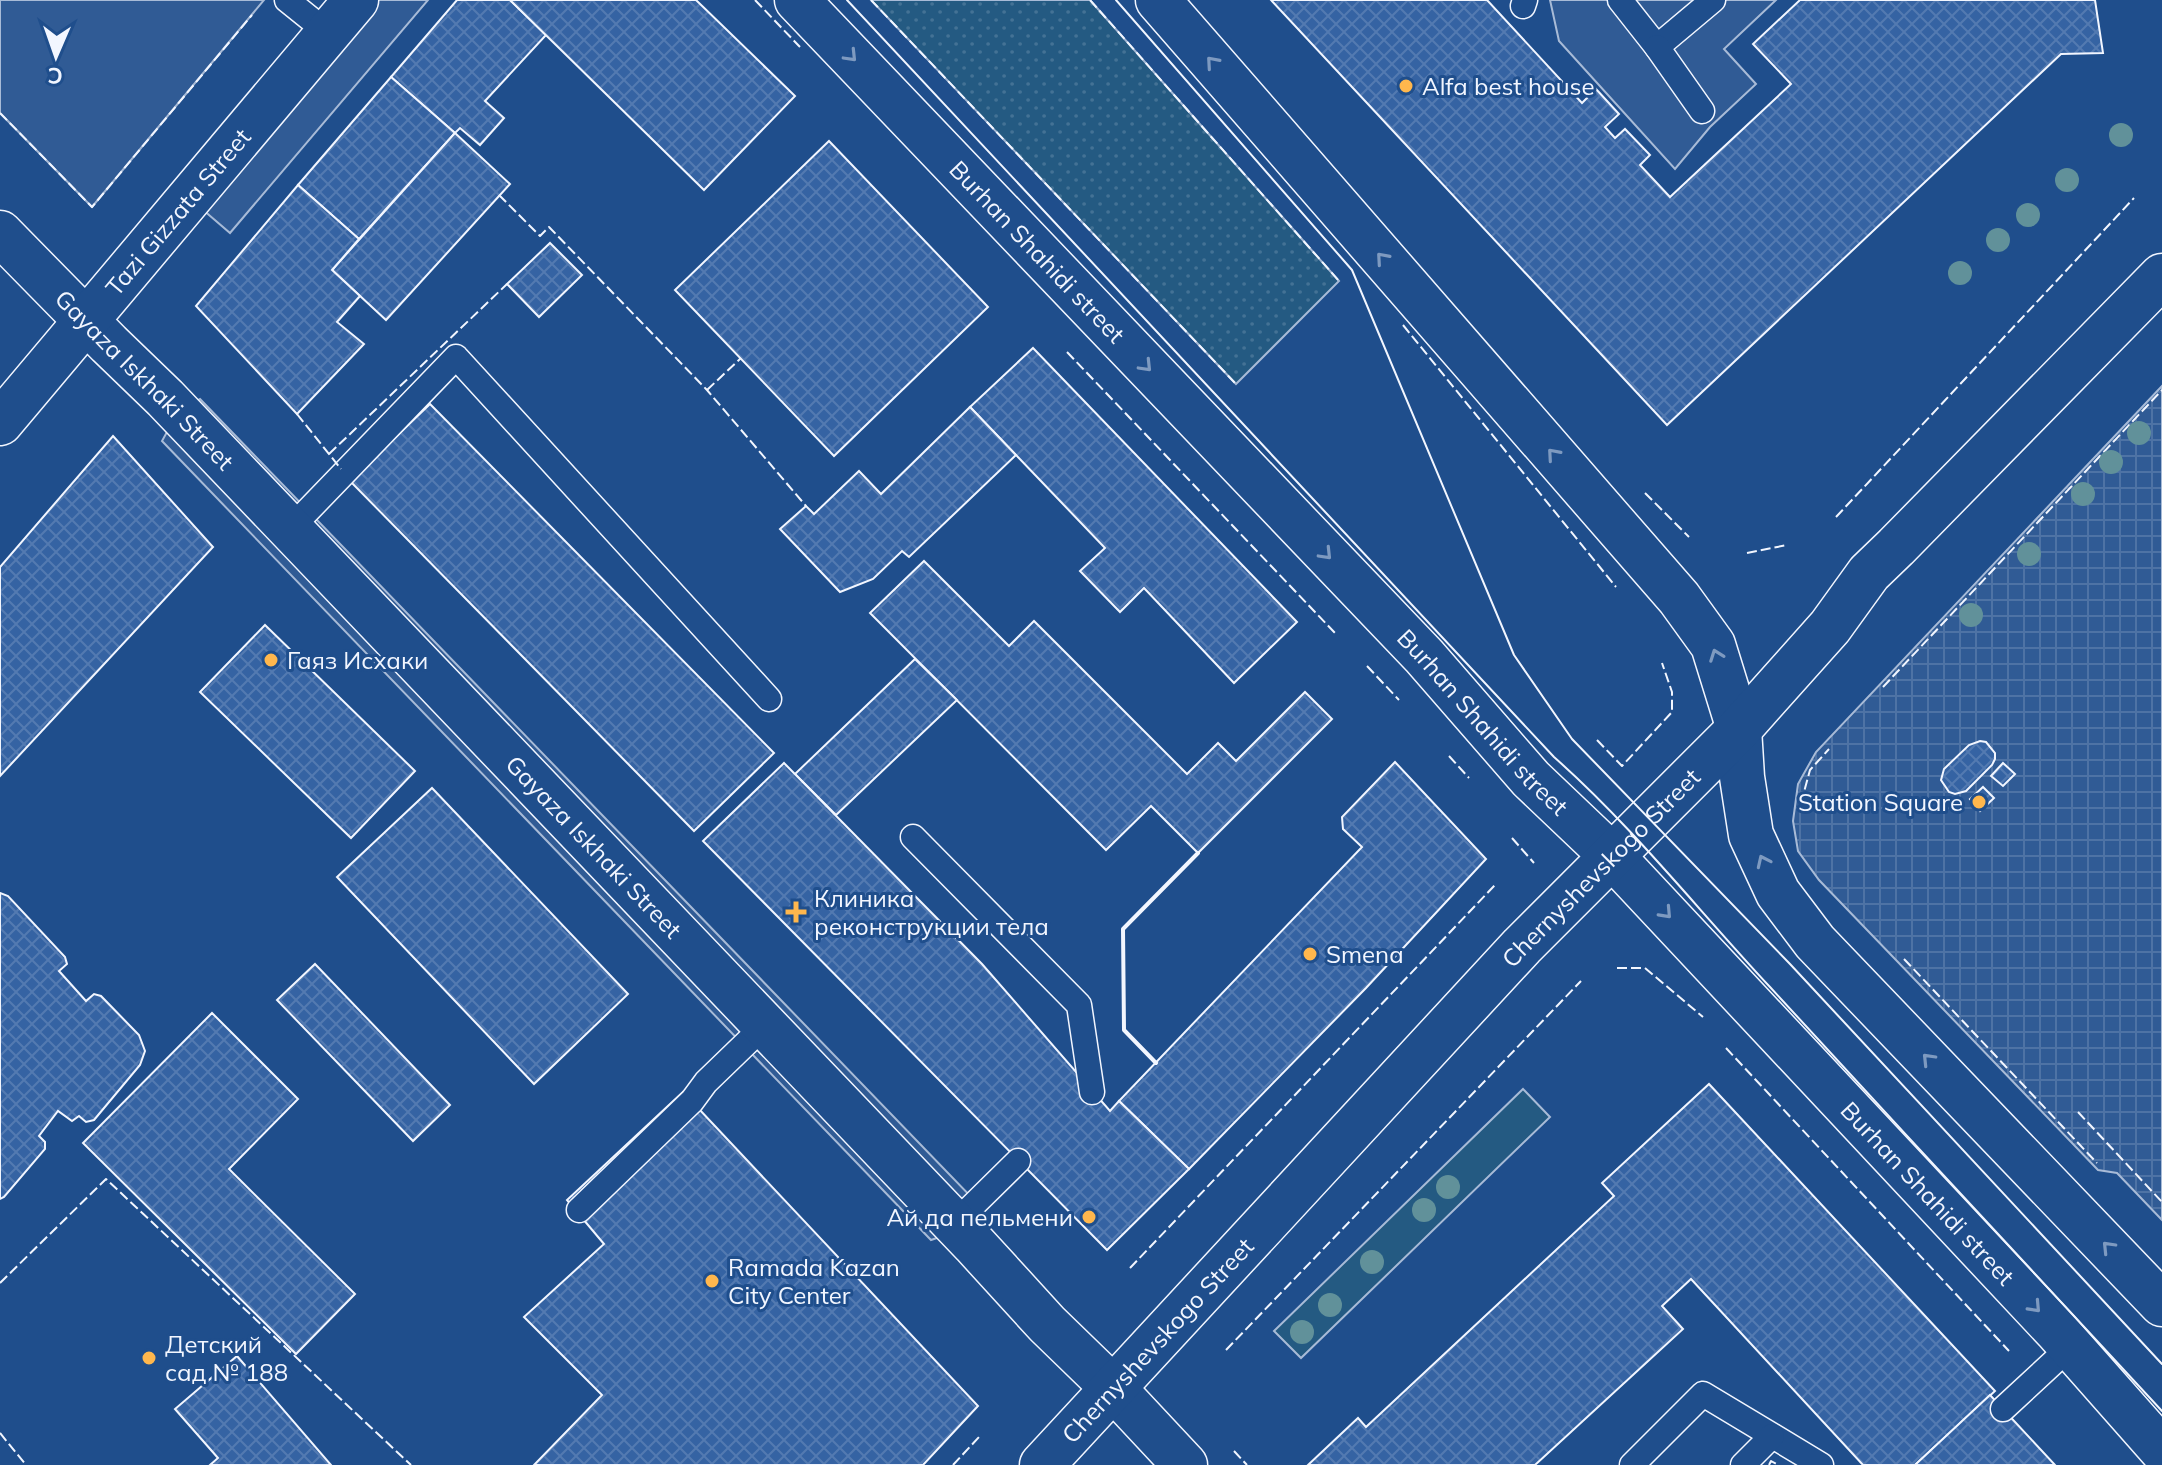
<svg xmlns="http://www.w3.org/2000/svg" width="2162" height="1465" viewBox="0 0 2162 1465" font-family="Mulish,sans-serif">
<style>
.green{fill:#245a82;stroke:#a8bbd7;stroke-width:2}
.park{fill:url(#park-dots);stroke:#a8bbd7;stroke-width:2}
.parking{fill:#305b95;stroke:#a8bbd7;stroke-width:2}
.plaza{fill:url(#plaza-grid);stroke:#a8bbd7;stroke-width:2}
.building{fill:url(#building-cross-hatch);stroke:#f2f6ff;stroke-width:2}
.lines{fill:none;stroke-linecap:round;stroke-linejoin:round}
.lane-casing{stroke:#f2f6ff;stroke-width:27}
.street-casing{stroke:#f2f6ff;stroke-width:47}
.secondary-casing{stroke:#f2f6ff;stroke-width:47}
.lane{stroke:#1f4e8c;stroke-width:24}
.street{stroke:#1f4e8c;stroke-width:44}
.secondary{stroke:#1f4e8c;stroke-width:44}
.tram{stroke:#f2f6ff;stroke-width:2}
.fence{stroke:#f2f6ff;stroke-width:2;stroke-dasharray:10 4;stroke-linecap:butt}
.wall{stroke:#f2f6ff;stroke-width:4}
.tree{fill:#61919a}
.oneway{stroke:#7e9ac0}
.poi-dot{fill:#ffb74d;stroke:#1f4e8c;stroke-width:3}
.labels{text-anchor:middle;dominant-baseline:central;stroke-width:6;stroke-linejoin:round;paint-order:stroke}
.poi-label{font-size:24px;fill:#f2f6ff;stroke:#1f4e8c;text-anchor:start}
.street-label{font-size:24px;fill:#f2f6ff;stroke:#1f4e8c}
</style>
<defs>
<pattern id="park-dots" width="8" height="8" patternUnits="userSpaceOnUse" patternTransform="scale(2)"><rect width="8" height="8" fill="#245a82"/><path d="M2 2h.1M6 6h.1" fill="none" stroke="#447295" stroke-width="1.8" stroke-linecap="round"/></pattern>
<pattern id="plaza-grid" width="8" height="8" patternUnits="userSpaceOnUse" patternTransform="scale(2)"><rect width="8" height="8" fill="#305b95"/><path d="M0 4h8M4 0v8" fill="none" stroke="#4e73a5"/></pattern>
<pattern id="building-cross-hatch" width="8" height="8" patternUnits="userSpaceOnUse" patternTransform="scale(2)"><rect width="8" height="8" fill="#3563a3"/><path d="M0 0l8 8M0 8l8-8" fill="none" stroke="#537ab1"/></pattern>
</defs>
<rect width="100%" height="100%" fill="#1f4e8c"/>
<path class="green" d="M 1523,1089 L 1550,1117 L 1301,1358 L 1274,1331 Z"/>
<path class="park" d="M 871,0 L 1090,0 L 1339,281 L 1236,384 Z"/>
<g class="parking">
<path d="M 0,0 L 264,0 L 92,207 L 0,113 Z"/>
<path d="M 356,0 L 428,0 L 230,233 L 188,197 Z"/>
<path d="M 1550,0 L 1776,0 L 1724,49 L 1756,84 L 1710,127 L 1675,169 L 1559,41 Z"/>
<path d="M 200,399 L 979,1205 L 960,1230 L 931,1240 L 162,441 L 178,412 Z"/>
</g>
<path class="plaza" d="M 2162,386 L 2162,1220 L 2117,1173 L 2098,1170 L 1819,880 L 1798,851 L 1793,821 L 1798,784 L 1816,752 Z"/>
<g class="building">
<path d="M 457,0 L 510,0 L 546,35 L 485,101 L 504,118 L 480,145 L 460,128 L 455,133 L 391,77 Z"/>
<path d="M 510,0 L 696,0 L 795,96 L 704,190 Z"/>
<path d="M 1271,0 L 1487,0 L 1582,103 L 1596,89 L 1619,114 L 1605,127 L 1615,138 L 1625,129 L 1650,155 L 1640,165 L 1670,197 L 1791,84 L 1753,44 L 1800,0 L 2095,0 L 2103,53 L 2061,54 L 1667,425 Z"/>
<path d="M 391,77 L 455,133 L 359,239 L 298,185 Z"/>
<path d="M 455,133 L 510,184 L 386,320 L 332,270 Z"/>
<path d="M 829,141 L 988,307 L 834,456 L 675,290 Z"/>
<path d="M 298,185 L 359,239 L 332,270 L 360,296 L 337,322 L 364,344 L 297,414 L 196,306 Z"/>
<path d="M 550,243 L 582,275 L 539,317 L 507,284 Z"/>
<path d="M 1033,348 L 1297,622 L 1234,683 L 1144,588 L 1120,612 L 1080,571 L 1105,548 L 970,407 Z"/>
<path d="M 430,404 L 774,753 L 694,831 L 350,481 Z"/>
<path d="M 970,407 L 1016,455 L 909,557 L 902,551 L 873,579 L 840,592 L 780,529 L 806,506 L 814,514 L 859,471 L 881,494 Z"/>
<path d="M 113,436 L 213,547 L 0,776 L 0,567 Z"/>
<path d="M 924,561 L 1009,646 L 1034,621 L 1187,774 L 1218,743 L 1236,761 L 1305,692 L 1332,719 L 1198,853 L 1151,806 L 1106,850 L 870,613 Z"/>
<path d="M 265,625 L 415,771 L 351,838 L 200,692 Z"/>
<path d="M 915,659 L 957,700 L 836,815 L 795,774 Z"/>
<path d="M 1980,741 L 1986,742 L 1995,753 L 1995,759 L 1992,765 L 1966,791 L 1955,794 L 1949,792 L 1941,780 L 1944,769 L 1969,745 Z"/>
<path d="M 1395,762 L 1486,859 L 1366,988 L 1189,1169 L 1119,1101 L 1362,847 L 1343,829 L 1342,817 Z"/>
<path d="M 784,763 L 982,964 L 1110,1111 L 1119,1101 L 1189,1169 L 1107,1250 L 703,841 Z"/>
<path d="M 2003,763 L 2015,774 L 2003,786 L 1991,776 Z"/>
<path d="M 1983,787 L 1994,798 L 1980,811 L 1970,799 Z"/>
<path d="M 432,788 L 628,994 L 534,1084 L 337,877 Z"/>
<path d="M 0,893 L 8,896 L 65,957 L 67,964 L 59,971 L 86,1001 L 94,994 L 101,996 L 139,1035 L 145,1051 L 140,1065 L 94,1120 L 86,1122 L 79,1116 L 72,1121 L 58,1111 L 39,1136 L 45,1142 L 45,1149 L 4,1197 L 0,1199 Z"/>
<path d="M 315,964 L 450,1105 L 413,1141 L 277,1000 Z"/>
<path d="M 212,1013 L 298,1099 L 229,1169 L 355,1294 L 296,1354 L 83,1143 Z"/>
<path d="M 1709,1084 L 1995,1391 L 1915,1465 L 1863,1465 L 1691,1279 L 1662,1306 L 1683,1329 L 1535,1465 L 1308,1465 L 1358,1418 L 1366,1427 L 1614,1196 L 1602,1183 Z"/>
<path d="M 683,1092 L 978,1406 L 923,1465 L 534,1465 L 602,1395 L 524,1317 L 604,1244 L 567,1200 Z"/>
<path d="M 237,1356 L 331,1465 L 210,1465 L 218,1458 L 175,1409 Z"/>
<path d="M 1990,1395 L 2055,1465 L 1915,1465 Z"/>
</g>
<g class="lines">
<defs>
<g id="lane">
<path d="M 287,0 L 328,33"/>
<path d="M 1620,0 L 1657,47 L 1713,0"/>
<path d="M 1523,6 L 1525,0"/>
<path d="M 1657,47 L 1702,111"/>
<path d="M 290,529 L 456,357 L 769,699"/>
<path d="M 913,837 L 1079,1005 L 1092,1092"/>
<path d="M 579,1210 L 692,1101 L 706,1082 L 764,1026"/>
<path d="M 954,1224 L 1018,1161"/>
<path d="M 2003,1409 L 2071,1346"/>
<path d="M 1632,1465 L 1703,1394 L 1821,1465"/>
<path d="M 1743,1465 L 1772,1436"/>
</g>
<g id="street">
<path id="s1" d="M 797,0 L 1424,656 L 1531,779 L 1612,856"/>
<path d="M 1158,0 L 1679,598 L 1713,645 L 1739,729"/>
<path id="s2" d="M 0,233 L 109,344 L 165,398 L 974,1244 L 1047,1324 L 1114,1389 L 1185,1465"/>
<path id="s3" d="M 0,423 L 356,0"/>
</g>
<g id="secondary">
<path d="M 1739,729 L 1742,777 L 1751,835 L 1778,893 L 1815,942 L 2162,1304"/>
<path id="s4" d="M 1612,856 L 2057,1331 L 2162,1450"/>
<path id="s5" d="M 1042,1465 L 1522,946 L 1739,729 L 1830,627 L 1869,573 L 1896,547 L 2162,276"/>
</g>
</defs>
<use href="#lane" class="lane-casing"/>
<use href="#street" class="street-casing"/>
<use href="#secondary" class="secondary-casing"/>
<use href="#lane" class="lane"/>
<use href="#street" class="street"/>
<use href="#secondary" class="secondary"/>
<g class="tram">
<path d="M 847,0 L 1554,757 C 1633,827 1698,910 1770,987 C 1900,1129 2031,1269 2162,1411"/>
<path d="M 1116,0 L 1352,270 L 1514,655 L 1572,739 L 1790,964 L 2162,1364"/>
</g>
<g class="fence">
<path d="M 755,0 L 800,47"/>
<path d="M 871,0 L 1236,384"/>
<path d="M 1090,0 L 1339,281"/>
<path d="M 0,113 L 92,207 L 252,15"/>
<path d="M 499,195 L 540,236 L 549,227 L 707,390 L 806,506"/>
<path d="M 1403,325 L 1616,587"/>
<path d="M 1067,352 L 1335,633"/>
<path d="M 707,390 L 741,358"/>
<path d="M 297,414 L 341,469"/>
<path d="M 329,454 L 507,284"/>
<path d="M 1645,493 L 1689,537"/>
<path d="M 1836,517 L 2134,198"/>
<path d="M 1747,553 L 1787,545"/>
<path d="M 1367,666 L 1399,700"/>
<path d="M 1883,687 L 2162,390"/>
<path d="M 1597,740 L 1622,766 L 1672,712 L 1672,692 L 1662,663"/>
<path d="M 1449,756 L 1469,778"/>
<path d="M 1801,803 L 1810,770 L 1829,749"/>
<path d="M 1512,838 L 1534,863"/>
<path d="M 1904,959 L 2097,1163"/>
<path d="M 1617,968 L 1645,968 L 1703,1017"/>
<path d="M 1726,1048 L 2009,1351"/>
<path d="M 2078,1112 L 2162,1202"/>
<path d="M 1130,1268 L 1495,885"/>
<path d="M 0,1283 L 106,1179 L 411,1465"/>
<path d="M 1226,1350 L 1581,981"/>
<path d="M 0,1433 L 26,1465"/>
<path d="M 1234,1451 L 1247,1465"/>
<path d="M 953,1465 L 980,1436"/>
<path d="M 1769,1465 L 1771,1461 L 1778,1465"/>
</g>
<path class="wall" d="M 1156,1063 L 1124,1030 L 1123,929 L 1198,853"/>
</g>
<g class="tree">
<circle cx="2121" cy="135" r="12"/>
<circle cx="2067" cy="180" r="12"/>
<circle cx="2028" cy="215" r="12"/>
<circle cx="1998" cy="240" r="12"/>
<circle cx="1960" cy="273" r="12"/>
<circle cx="2139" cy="433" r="12"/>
<circle cx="2111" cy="462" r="12"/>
<circle cx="2083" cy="494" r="12"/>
<circle cx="2029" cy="554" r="12"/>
<circle cx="1971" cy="615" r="12"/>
<circle cx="1448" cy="1187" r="12"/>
<circle cx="1424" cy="1210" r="12"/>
<circle cx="1372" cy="1262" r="12"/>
<circle cx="1330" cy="1305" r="12"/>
<circle cx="1302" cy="1332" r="12"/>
</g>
<defs><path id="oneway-chevron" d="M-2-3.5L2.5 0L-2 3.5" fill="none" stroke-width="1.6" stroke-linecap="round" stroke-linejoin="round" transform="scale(2)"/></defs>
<g class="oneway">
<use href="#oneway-chevron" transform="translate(851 56) rotate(46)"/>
<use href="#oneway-chevron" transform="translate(1212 62) rotate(-131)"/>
<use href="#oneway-chevron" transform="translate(1382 258) rotate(-131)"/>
<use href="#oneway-chevron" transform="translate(1146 366) rotate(46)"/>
<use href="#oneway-chevron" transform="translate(1553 454) rotate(-131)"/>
<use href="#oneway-chevron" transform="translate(1326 554) rotate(46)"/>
<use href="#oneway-chevron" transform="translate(1716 655) rotate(-110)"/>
<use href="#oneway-chevron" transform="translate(1763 861) rotate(-115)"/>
<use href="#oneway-chevron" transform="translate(1666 913) rotate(47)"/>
<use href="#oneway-chevron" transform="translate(1928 1059) rotate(-134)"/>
<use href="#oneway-chevron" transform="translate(2108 1247) rotate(-134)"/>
<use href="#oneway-chevron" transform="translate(2035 1307) rotate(47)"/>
</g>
<g class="poi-dot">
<circle cx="1406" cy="86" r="8"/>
<circle cx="271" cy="660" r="8"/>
<circle cx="1979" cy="802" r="8"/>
<path d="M792 900h8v8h8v8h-8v8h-8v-8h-8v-8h8z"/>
<circle cx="1310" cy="954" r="8"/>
<circle cx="1089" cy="1217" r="8"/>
<circle cx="712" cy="1281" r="8"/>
<circle cx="149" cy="1358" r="8"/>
</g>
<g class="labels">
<g class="poi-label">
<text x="1422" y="86">Alfa best house</text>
<text x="287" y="660">Гаяз Исхаки</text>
<text x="1963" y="802" text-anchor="end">Station Square</text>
<text x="814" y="898">Клиника<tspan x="814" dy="28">реконструкции тела</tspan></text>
<text x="1326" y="954">Smena</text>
<text x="1073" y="1217" text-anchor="end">Ай да пельмени</text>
<text x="728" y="1267">Ramada Kazan<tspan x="728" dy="28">City Center</tspan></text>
<text x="165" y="1344">Детский<tspan x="165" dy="28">сад № 188</tspan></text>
</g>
<g class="street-label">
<text stroke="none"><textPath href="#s3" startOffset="276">Tazi Gizzata Street</textPath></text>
<text stroke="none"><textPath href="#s1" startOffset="348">Burhan Shahidi street</textPath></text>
<text stroke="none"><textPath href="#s2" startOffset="206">Gayaza Iskhaki Street</textPath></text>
<text stroke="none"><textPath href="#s1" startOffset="996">Burhan Shahidi street</textPath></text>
<text stroke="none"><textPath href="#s2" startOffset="854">Gayaza Iskhaki Street</textPath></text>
<text stroke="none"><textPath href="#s5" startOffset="818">Chernyshevskogo Street</textPath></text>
<text stroke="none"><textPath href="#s4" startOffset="462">Burhan Shahidi street</textPath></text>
<text stroke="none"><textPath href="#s5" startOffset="170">Chernyshevskogo Street</textPath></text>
</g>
</g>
<g transform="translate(56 56) rotate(182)" stroke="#1f4e8c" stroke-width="6" paint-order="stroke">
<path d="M0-6L14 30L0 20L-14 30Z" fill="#f2f6ff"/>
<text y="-12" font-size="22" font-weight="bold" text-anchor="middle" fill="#f2f6ff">С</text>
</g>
</svg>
